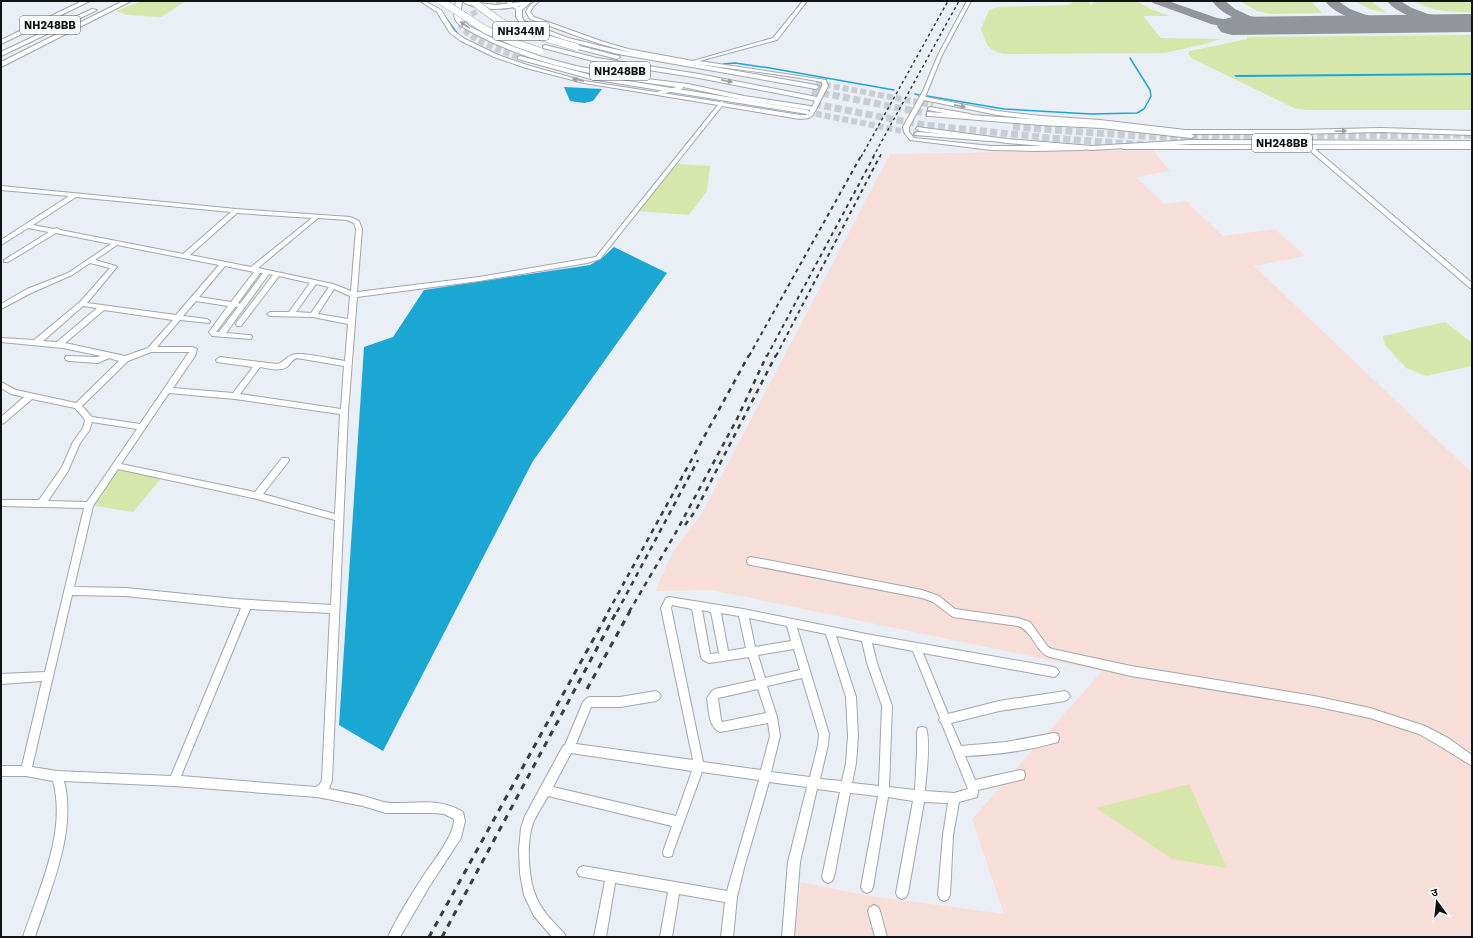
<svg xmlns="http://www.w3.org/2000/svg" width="1473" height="938" viewBox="0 0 1473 938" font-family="'Work Sans','Noto Sans Devanagari',sans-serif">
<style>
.industrial{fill:#f8ded8}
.green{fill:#d7e7ab}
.water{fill:#1ba7d4}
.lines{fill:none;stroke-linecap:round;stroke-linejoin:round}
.stream{stroke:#1ba7d4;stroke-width:1.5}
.taxiway{fill:#92969a;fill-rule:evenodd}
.runway{fill:#92969a;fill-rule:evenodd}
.major-tunnel{stroke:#c9ced3;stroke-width:6;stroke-dasharray:6 3;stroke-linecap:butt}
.highway-tunnel{stroke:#c9ced3;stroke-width:7;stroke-dasharray:7 3.5;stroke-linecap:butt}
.minor-casing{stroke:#a1a6ab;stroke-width:2}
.major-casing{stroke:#a1a6ab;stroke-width:2}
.highway-casing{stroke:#a1a6ab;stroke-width:2}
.minor{fill:#fff;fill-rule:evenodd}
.major{fill:#fff;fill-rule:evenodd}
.highway{fill:#fff;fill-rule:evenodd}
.rail-far3{stroke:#3b3d40;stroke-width:1.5;stroke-dasharray:3 3;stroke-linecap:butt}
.rail-far2{stroke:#3b3d40;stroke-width:2;stroke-dasharray:4 4;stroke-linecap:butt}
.rail-far1{stroke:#3b3d40;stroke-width:2.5;stroke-dasharray:5 5;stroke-linecap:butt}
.rail{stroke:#3b3d40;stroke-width:3;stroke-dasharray:6 6;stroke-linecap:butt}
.highway-bridge-casing{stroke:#a1a6ab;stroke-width:8;stroke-linecap:butt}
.highway-bridge{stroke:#fff;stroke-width:7}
.oneway{fill:#9fa0a1}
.labels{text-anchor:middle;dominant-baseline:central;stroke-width:4;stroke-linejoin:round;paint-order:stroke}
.shield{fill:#fafcfe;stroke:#56585a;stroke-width:1}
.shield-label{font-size:11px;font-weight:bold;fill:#101113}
</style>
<rect width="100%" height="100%" fill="#eaeff5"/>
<path class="industrial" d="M 1153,150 L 1170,171 L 1136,177 L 1164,204 L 1186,201 L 1223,236 L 1275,229 L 1305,256 L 1254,266 L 1472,473 L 1472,937 L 795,937 L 801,882 L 864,895 L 1004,914 L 972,819 L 1102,671 L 712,590 L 655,591 L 674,550 L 701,515 L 890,154 Z"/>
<g class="green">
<path d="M 142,1 L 186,1 L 161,17 L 127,15 L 116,11 Z"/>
<path d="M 1076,1 L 1088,1 L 1091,5 L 1097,1 L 1136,1 L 1153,10 L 1170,16 L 1143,16 L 1161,38 L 1221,39 L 1201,45 L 1165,53 L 1004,54 C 987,50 987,45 981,29 L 989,10 L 998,7 L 1067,5 Z"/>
<path d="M 1240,1 L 1311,1 L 1322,13 L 1271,14 L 1257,11 Z"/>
<path d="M 1354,1 L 1371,1 L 1387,13 L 1370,9 Z"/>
<path d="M 1414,1 L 1472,1 L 1472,12 C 1451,12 1433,12 1414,1 Z"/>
<path d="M 1472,35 L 1472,110 L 1307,110 L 1294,108 L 1193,59 L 1188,54 L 1190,51 L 1247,39 L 1247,37 Z"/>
<path d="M 676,164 L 710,166 L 707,191 L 689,215 L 637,211 Z"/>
<path d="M 1445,322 L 1472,343 L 1472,366 L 1426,376 L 1406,368 L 1385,345 L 1383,336 Z"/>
<path d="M 116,466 L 163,476 L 133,512 L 89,505 Z"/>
<path d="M 1189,784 L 1227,868 L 1172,859 L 1096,808 Z"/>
</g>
<g class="water">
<path d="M 1472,73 L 1472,75 L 1236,77 L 1234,75 Z"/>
<path d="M 564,87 L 602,89 L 593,101 L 584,103 L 570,101 Z"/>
<path d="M 614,247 L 667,273 L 533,461 L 383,751 L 339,725 L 364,347 L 393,337 L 424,290 L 590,265 L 602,258 Z"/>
</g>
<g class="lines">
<g class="stream">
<path d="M 446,18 L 457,33"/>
<path d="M 493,52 L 499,56"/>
<path d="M 723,64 L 735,63 L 770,68 L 894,90"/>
<path d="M 915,94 L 919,95"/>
<path d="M 927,96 L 1004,109 L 1091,114 L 1137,113 L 1144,109 L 1148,102 L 1151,96 L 1150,90 L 1130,58"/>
</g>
<g class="taxiway">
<path d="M 1151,1 L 1168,1 L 1217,18 L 1247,23 L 1249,26 L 1247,29 L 1243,30 L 1211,24 L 1153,3 Z"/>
<path d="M 1212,1 L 1225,1 L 1235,9 L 1250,16 L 1282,23 L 1284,26 L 1282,29 L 1278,30 C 1255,25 1227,21 1212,1 Z"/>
<path d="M 1325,1 L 1338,1 L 1350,9 L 1366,15 L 1402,21 L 1404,24 L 1402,27 L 1398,28 C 1376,25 1339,20 1325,1 Z"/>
<path d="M 1387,1 L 1400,1 L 1412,8 L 1428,14 L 1464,20 L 1466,23 L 1464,26 L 1460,27 C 1439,24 1401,19 1387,1 Z"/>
</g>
<path class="runway" d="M 1472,14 L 1472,32 L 1232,35 L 1221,32 L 1217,26 L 1221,20 L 1232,17 Z"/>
<g class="major-tunnel">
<path d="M 511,1 C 495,6 469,9 461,26 C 474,43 501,50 520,58"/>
<path d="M 816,83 L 933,105"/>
<path d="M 807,112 L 917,134"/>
</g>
<g class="highway-tunnel">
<path d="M 812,91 L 930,114"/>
<path d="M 814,104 L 924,125 L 1050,138 L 1146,145"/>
<path d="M 1013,127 L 1154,137 L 1472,135"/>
<path d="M 1269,144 L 1376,145"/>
<path d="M 1167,145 L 1246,144"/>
</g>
<defs>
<g id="minor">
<path d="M 420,1 L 425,1 L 441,10 L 454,31 L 465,39 L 498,55 L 530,66 L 584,81 L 720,102 L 722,101 L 724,103 L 800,115 L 806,115 L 809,113 L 822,86 L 822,82 C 757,69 690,67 626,51 C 593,43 562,30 530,19 L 526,12 C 529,6 532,1 539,1 L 533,7 L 530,12 L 534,17 L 601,41 L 628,49 L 693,61 L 773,38 L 803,1 L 807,1 L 777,40 L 699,61 L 819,79 L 826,80 L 828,86 L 813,115 L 809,118 L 800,119 L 722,106 L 600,259 L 587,263 L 479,281 L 357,297 L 348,412 L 332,780 L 329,789 C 340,791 352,793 363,796 C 372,798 380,802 390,803 C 416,804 439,797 463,812 L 465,821 L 461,838 L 429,887 L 400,937 L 388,937 C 396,919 411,895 422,878 C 431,864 455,835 454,819 L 444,814 L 435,813 L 386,813 L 363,806 L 317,797 L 174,786 L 64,781 C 77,832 50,890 35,937 L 23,937 C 39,889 67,832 53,781 L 26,776 L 1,776 L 1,766 L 22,766 L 42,681 L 1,684 L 1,674 L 45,672 L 84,508 L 1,506 L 1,500 L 39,500 L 62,467 L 73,442 L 83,428 L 85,421 L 84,418 L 75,408 L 32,399 L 4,423 L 1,424 L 1,417 L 24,397 L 11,394 L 1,388 L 1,382 L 16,390 L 76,403 L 119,361 L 109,358 L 98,363 L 69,361 L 66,360 L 65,358 L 66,356 L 97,357 L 101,356 L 63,348 L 1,342 L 1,338 L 34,340 L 80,302 L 110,268 L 90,263 L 72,275 L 31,293 L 1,309 L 1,304 L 27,289 L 68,273 L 111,244 L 56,233 L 8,262 L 4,262 L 4,260 L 49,232 L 28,228 L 1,245 L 1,240 L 69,196 L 1,190 L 1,186 L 236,209 L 350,217 L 359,221 L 362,229 L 357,292 L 479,277 L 596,257 L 718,105 L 584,83 L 526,68 L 494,57 L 461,41 L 450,33 L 437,12 ZM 76,197 L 231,212 L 183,254 L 60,230 L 57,228 L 54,229 L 33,225 ZM 237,213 L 312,218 L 251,267 L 190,255 ZM 318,218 L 347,220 L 354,223 L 356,229 L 351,291 L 333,284 L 258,268 ZM 117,245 L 219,265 L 176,315 L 87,303 L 117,267 L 116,266 L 95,260 ZM 225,266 L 254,272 L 231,302 L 199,297 ZM 260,273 L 263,273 L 240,304 L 238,303 ZM 269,274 L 273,275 L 237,322 L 236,324 L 237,326 L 241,326 L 279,276 L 310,283 L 289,312 L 270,312 L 267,314 L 270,316 L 313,317 L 348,324 L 345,361 C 333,359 306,353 296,354 C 287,355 285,362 277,364 L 220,357 L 216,360 L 217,362 L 253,367 L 233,393 L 173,388 L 195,356 L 197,349 L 193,347 L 157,347 L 180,320 L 209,323 L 210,321 L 207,319 L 183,316 L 196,301 L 228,306 L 209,332 L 212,336 L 251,339 L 252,337 L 251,335 L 249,335 L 226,333 ZM 316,284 L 329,287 L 311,313 L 296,312 ZM 334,289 L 350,296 L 348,319 L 318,314 ZM 83,306 L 97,308 L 57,342 L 43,341 ZM 235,307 L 238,307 L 219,332 L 216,332 ZM 104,310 L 173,320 L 148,348 L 125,356 L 65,343 ZM 151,352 L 189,352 L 140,424 L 92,417 L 82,406 L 128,361 ZM 297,358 L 344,366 L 341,409 L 240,394 L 260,367 C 268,368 279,372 287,367 C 291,364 291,360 297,358 ZM 169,393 L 235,399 L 340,414 L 335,514 L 263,494 L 288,462 L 289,460 L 288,458 L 282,458 L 255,492 L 121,464 ZM 92,422 L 137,429 L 87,502 L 48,501 L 68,471 L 80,443 L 89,431 ZM 118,469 L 257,499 L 335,520 L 331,605 L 235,599 L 126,588 L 74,587 L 93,506 ZM 72,595 L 126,596 L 241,608 L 171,776 L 57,771 L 32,767 ZM 250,609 L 330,613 L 322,780 L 320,784 L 316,787 L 181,776 Z"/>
<path d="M 505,1 L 510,1 L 521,9 L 517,10 Z"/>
<path d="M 967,1 L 971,1 L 942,55 L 925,97 L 997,111 L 1041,116 L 1100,120 L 1185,130 L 1297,130 L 1381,128 L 1472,131 L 1472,135 L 1381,132 L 1297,134 L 1185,134 L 1100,124 L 1041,120 L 997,115 L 924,100 L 909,127 L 909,132 L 914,138 L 991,146 L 1083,146 L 1086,148 L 1083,150 L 1035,151 L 991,150 L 910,140 L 904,132 L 903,127 L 923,91 L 938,55 Z"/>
<path d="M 1307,143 L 1311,145 L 1472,145 L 1472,149 L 1315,149 L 1472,283 L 1472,288 L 1470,288 L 1308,149 L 1123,149 L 1120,147 L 1123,145 L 1305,145 Z"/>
<path d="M 751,557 L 922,590 L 939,596 L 955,609 L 1018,618 L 1030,622 L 1048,647 L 1052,649 L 1131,666 L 1314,696 L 1370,708 L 1425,726 L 1448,738 L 1472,755 L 1472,766 L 1440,746 L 1419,734 L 1370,718 L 1314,706 L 1131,676 L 1050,657 C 1035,652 1033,631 1018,626 L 953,617 L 933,602 L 922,598 L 751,565 L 748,564 L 747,561 L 748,558 Z"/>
<path d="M 669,597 L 743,609 L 866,634 L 1054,667 L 1057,669 L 1059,672 L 1057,675 L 1054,677 L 923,653 L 948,714 L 999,701 L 1065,691 L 1068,693 L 1070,696 L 1068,699 L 1065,701 L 999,711 L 951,723 L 961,746 L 1006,742 L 1054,733 L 1058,734 L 1059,738 L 1058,742 L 1054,743 C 1025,751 995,755 965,756 L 975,780 L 1020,770 L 1024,771 L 1025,775 L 1024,779 L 1020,780 L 978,790 L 977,797 L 959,802 L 953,835 L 950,895 L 948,899 L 944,901 L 940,899 L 938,895 L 943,835 L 948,803 L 924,802 L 908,893 L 906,897 L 902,899 L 898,897 L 896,893 L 913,801 L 888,797 L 873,887 L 871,891 L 867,893 L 863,891 L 861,887 L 878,796 L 850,793 L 834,877 L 832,881 L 828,883 L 824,881 L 822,877 L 840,792 L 817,789 L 800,862 L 794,937 L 782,937 L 788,862 L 807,787 L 769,782 L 744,868 L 737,897 L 733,937 L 721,937 L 725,902 L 679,894 L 672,937 L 660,937 L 668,892 L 615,883 L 606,937 L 594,937 L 605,881 L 579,876 L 577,872 L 579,868 L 583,866 L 727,891 L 759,780 L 702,772 L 673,852 L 672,856 L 668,857 L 664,856 L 663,852 L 672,826 L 548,796 C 543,805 537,814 533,823 C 526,843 528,880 537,899 C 543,912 554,923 564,933 L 566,937 L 552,937 L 534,916 L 524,895 L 520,873 L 519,850 L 521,828 L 525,816 L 563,746 L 565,745 L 583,702 L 586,699 L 589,697 L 620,697 L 656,691 L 659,693 L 661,696 L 659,699 L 656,701 L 620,707 L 591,707 L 576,744 L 693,760 L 661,608 L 666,598 ZM 672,605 L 692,609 L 701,657 L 703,660 L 709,663 L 749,657 L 756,680 L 715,689 L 712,691 L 707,698 C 709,709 708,727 720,732 L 768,723 L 770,736 L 761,770 L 703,762 L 671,608 ZM 702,610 L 711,612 L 719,653 L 710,654 ZM 721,613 L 739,616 L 746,648 L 728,651 ZM 749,618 L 787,626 L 791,641 L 755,647 ZM 797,628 L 826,634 L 846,697 L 848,736 L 846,763 L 842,781 L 820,779 L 828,745 L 829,734 ZM 836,636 L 862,641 L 867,663 L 882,706 L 879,786 L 852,783 L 856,763 L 858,736 L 856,697 ZM 872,643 L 913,651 L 940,718 L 939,720 L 942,724 L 968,789 L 954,793 L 925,791 C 926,776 931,742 926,728 L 922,727 L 918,728 L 917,732 L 917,752 L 915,790 L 889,787 L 892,706 L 877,663 ZM 794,649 L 800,670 L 765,678 L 758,655 ZM 802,678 L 819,734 L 818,745 L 810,777 L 771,772 L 780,736 L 777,717 L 767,686 ZM 758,689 L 766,713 L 722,722 L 721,720 L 718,698 ZM 571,753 L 692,771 L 676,816 L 553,787 Z"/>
<path d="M 874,905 L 878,907 L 880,911 L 887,937 L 875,937 L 868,911 L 870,907 Z"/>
</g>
<g id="major">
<path d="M 526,1 L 532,1 L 522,10 L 522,17 L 524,21 L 568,38 L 618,50 L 816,85 L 819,87 L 816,89 L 618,54 L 564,40 L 520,23 L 516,17 L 516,9 Z"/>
<path d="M 520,56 L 591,75 L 807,110 L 810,112 L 807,114 L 591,79 L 518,59 L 518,57 Z"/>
<path d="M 930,107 L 970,114 L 973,116 L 970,118 L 928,110 L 928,108 Z"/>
<path d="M 917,132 L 989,137 L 992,139 L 989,141 L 915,135 L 914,134 Z"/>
</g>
<g id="highway">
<path d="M 82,1 L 90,1 L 1,44 L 1,40 Z"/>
<path d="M 123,1 L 131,1 L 1,67 L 1,62 Z"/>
<path d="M 456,1 L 462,1 L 460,17 L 469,26 L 496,40 L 542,57 L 576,66 L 631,77 L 688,84 L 744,96 L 810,106 L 814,108 L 810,110 L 744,100 L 683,87 L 682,89 L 658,95 L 656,94 L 656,92 L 677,87 C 608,78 538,67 477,35 C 470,31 458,26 455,19 C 453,14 455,6 456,1 Z"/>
<path d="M 462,1 L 496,5 L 530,1 C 516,11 476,12 462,1 Z"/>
<path d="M 92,9 L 97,10 L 1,56 L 1,52 Z"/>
<path d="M 545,45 L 597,58 L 699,74 L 817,97 L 821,99 L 817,101 L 699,78 L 597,62 L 543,48 L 543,46 Z"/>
<path d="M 576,45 L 619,56 L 620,57 L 617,59 L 574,48 L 574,46 Z"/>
<path d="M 927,112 L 1102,124 L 1191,134 L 1195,136 L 1191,138 L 1102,128 L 1040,125 L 930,116 L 927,116 Z"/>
<path d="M 917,127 L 1007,139 L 1092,146 L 1191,140 L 1472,141 L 1472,145 L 1191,144 L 1092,150 L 1007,143 L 920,131 L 916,129 Z"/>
</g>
</defs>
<use href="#minor" class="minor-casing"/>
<use href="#major" class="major-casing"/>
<use href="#highway" class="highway-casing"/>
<use href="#minor" class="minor"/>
<use href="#major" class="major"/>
<use href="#highway" class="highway"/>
<g class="rail-far3">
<path d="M 861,157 L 948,1"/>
<path d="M 873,157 L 959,1"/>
<path d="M 880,157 L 881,154"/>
</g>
<g class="rail-far2">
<path d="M 749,356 L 861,156"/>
<path d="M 767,356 L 874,156"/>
<path d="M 776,356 L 880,156"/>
</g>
<g class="rail-far1">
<path d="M 685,525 L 696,510 L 776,355"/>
<path d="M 608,612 L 749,355"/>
<path d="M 617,612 L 698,460"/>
<path d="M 629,612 L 675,534 L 737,419 L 767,355"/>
</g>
<g class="rail">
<path d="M 587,689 L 630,611"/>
<path d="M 429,937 L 609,611"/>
<path d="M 442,937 L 617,611"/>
</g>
<defs>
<g id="highway-bridge">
<path d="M 441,1 L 486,30 L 518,44 L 539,51"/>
<path d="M 472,1 L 501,22 L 517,30 L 576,47"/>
</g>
</defs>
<use href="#highway-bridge" class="highway-bridge-casing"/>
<use href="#highway-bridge" class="highway-bridge"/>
</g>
<defs><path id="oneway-solid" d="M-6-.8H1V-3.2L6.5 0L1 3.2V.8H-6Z"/></defs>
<g class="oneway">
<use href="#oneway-solid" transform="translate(465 25) rotate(-145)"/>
<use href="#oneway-solid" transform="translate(578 80) rotate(-168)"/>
<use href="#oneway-solid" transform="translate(727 81) rotate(11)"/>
<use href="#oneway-solid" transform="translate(960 106) rotate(11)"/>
<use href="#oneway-solid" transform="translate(1341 131) rotate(-2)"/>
</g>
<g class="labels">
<g class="shield">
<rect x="20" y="16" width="60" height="18" rx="3"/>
<rect x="493" y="22" width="56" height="18" rx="3"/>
<rect x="590" y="62" width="60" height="18" rx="3"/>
<rect x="1252" y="134" width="60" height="18" rx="3"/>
</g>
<g class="shield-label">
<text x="50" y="25">NH248BB</text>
<text x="521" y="31">NH344M</text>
<text x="620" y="71">NH248BB</text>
<text x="1282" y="143">NH248BB</text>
</g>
</g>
<rect width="1473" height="938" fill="none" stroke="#101113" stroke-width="4"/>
<g transform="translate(1437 902) rotate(345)" stroke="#fafcfe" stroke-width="3" paint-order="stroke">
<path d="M0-3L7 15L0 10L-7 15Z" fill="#101113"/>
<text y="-6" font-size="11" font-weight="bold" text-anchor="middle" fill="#101113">उ</text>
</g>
</svg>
